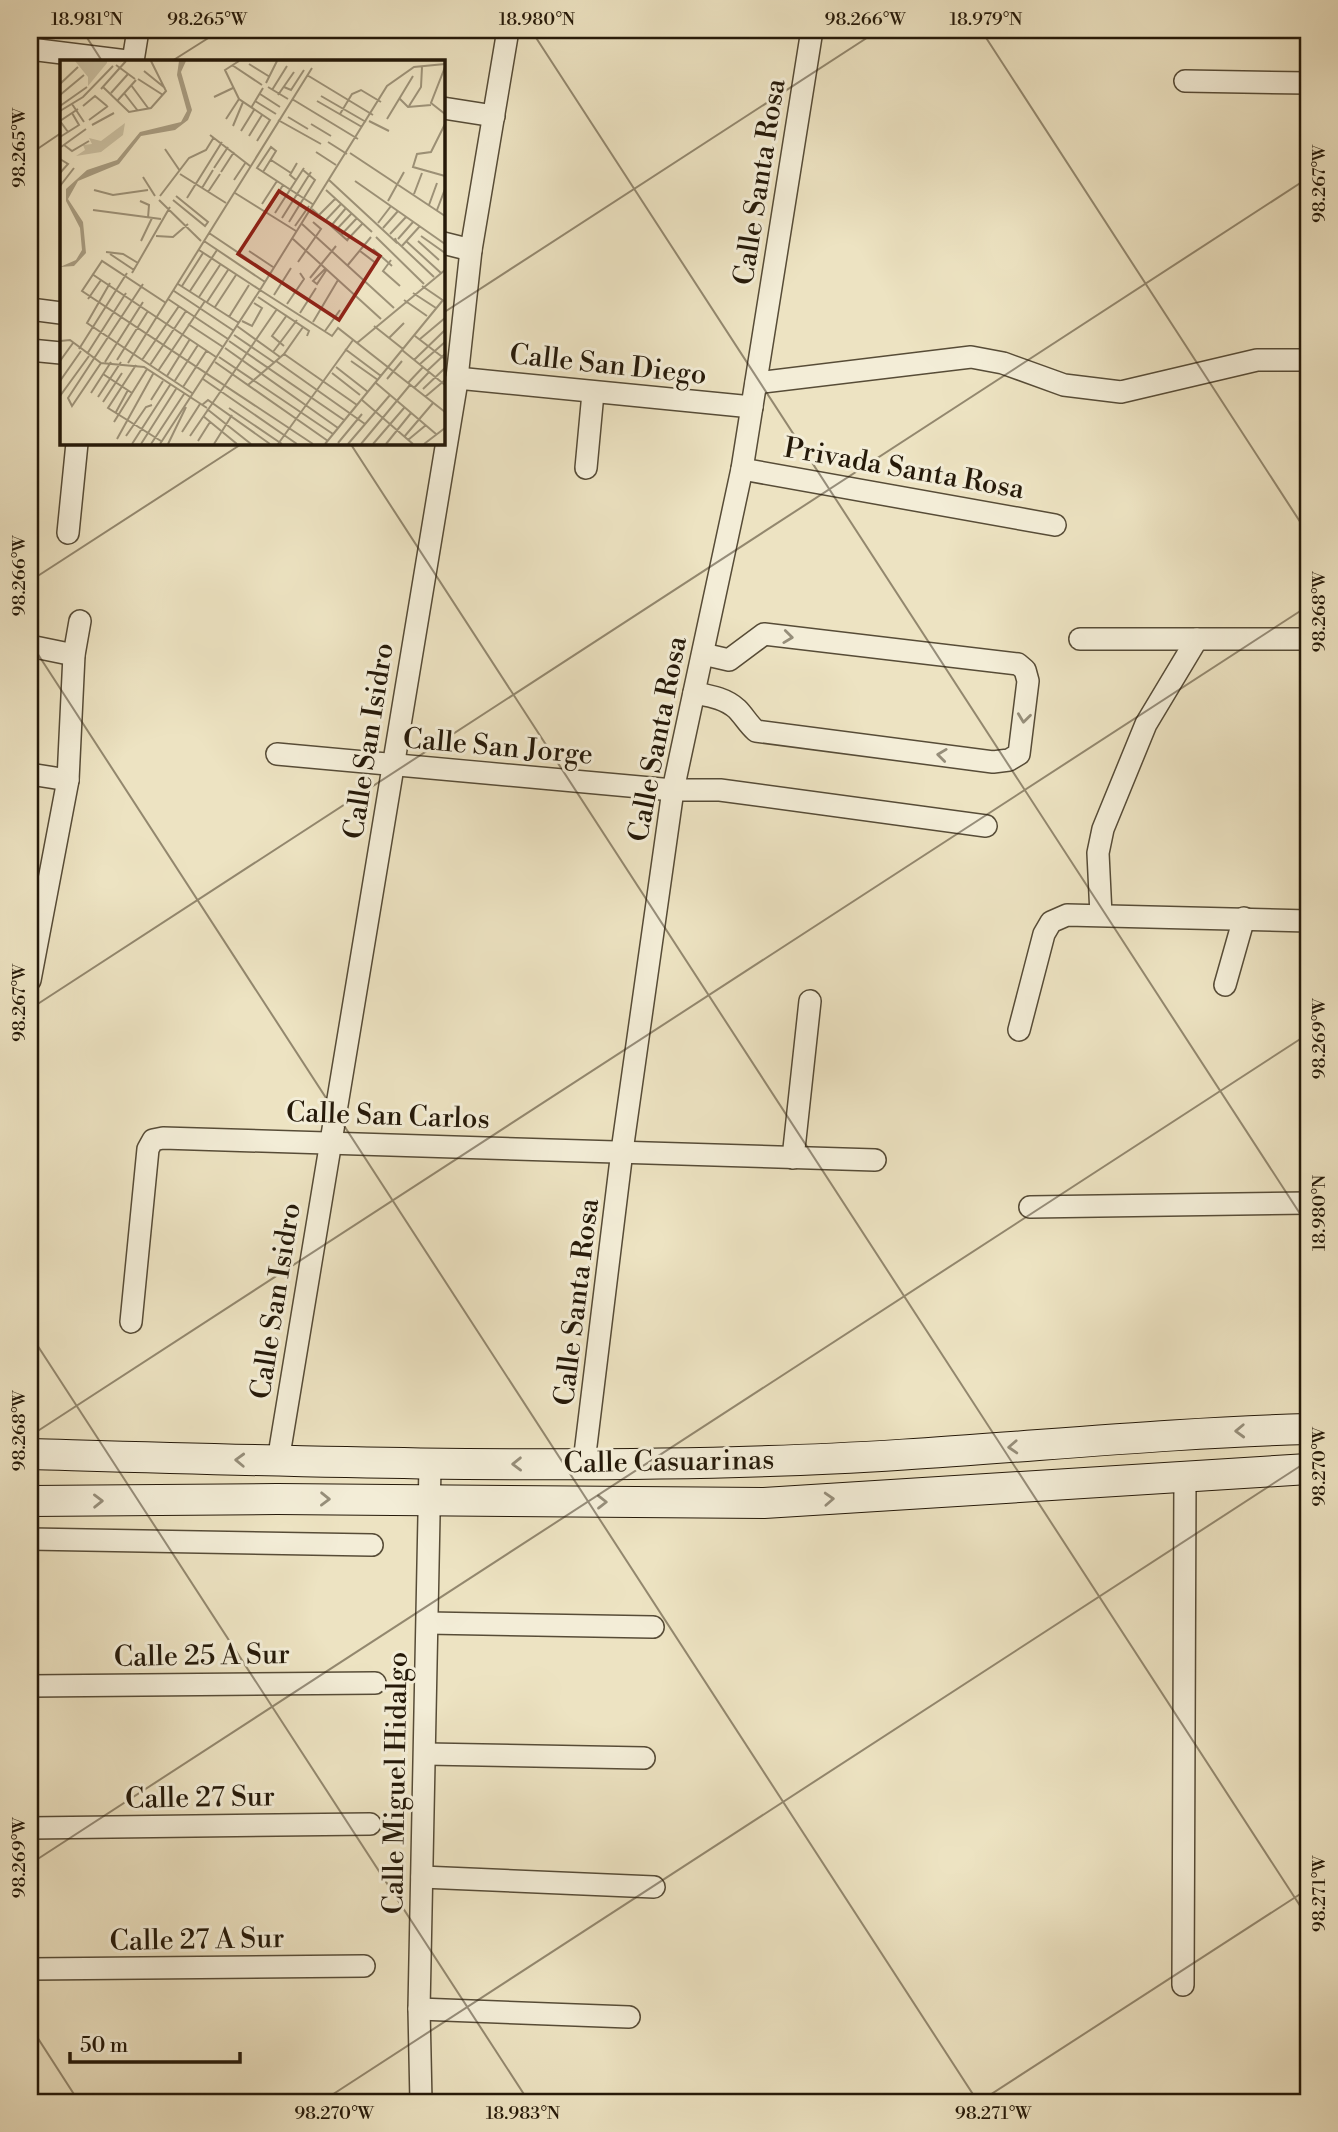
<svg xmlns="http://www.w3.org/2000/svg" width="1338" height="2132" viewBox="0 0 1338 2132" font-family="'Libre Bodoni',serif">
<style>
.lines{fill:none;stroke-linecap:round;stroke-linejoin:round}
.street-casing{stroke:#574c37;stroke-width:24}
.secondary-casing{stroke:#251909;stroke-width:32}
.street{stroke:#f3edd7;stroke-width:21}
.secondary{stroke:#f3edd7;stroke-width:30}
.oneway{stroke:#968e7a}
.ticks{fill:none;stroke:#251909;stroke-width:2;stroke-opacity:0.45}
.labels{text-anchor:middle;dominant-baseline:central;stroke-width:6;stroke-linejoin:round;paint-order:stroke}
.street-label{font-size:28px;fill:#251909;stroke:#f3edd7}
.inset-road{fill:none;stroke:#9d9278;stroke-width:2}
.view{fill:#8f2418;fill-opacity:0.15;stroke:#8f2418;stroke-width:3.5}
.inset-edge{fill:none;stroke:#251909;stroke-width:3.5}
.neatline{fill:none;stroke:#251909;stroke-width:2.5}
.ticks-label{font-size:18px;text-anchor:middle;fill:#251909}
</style>
<rect width="100%" height="100%" fill="#ede3c2"/>
<filter id="stains"><feTurbulence type="fractalNoise" baseFrequency=".00286" numOctaves="4"/><feColorMatrix values="0 0 0 0 .2 0 0 0 0 .09 0 0 0 0 .02 0 0 0 .5 -.17"/></filter>
<radialGradient id="worn" r=".72"><stop offset=".6" stop-color="#630" stop-opacity="0"/><stop offset="1" stop-color="#630" stop-opacity=".3"/></radialGradient>
<g class="lines">
<defs>
<g id="street">
<path d="M 30,49 L 127,61"/>
<path d="M 133,61 L 138,30"/>
<path d="M 1185,81 L 1308,83"/>
<path d="M 443,108 L 494,116"/>
<path d="M 443,243 L 471,250"/>
<path d="M 30,309 L 61,313"/>
<path d="M 30,350 L 61,353"/>
<path d="M 457,378 L 752,407"/>
<path d="M 756,383 L 971,357 L 1003,363 L 1064,385 L 1121,392 L 1257,360 L 1308,360"/>
<path d="M 586,468 L 593,393"/>
<path d="M 742,469 L 1055,525"/>
<path d="M 68,533 L 77,443"/>
<path d="M 1080,639 L 1308,639"/>
<path d="M 30,646 L 74,655"/>
<path d="M 694,693 C 710,696 725,698 737,709 C 744,716 748,724 756,731 L 993,762 L 1009,760 L 1019,754 L 1028,681 L 1025,670 L 1018,664 L 764,634 L 729,660 L 703,654"/>
<path d="M 277,754 L 673,790 L 720,790 L 986,826"/>
<path d="M 30,774 L 68,780"/>
<path d="M 1101,915 L 1098,853 L 1103,829 L 1146,724 L 1197,639"/>
<path d="M 30,980 L 68,780 L 74,655 L 80,621"/>
<path d="M 1225,985 L 1244,918"/>
<path d="M 1019,1030 L 1044,934 L 1051,922 L 1067,915 L 1308,921"/>
<path d="M 793,1158 L 810,1001"/>
<path d="M 1030,1207 L 1308,1203"/>
<path d="M 131,1322 L 148,1149 L 153,1140 L 163,1138 L 875,1160"/>
<path d="M 278,1461 L 456,387 L 471,250 L 508,30"/>
<path d="M 584,1462 L 622,1151 L 673,790 L 742,469 L 812,30"/>
<path d="M 30,1539 L 372,1545"/>
<path d="M 428,1623 L 653,1627"/>
<path d="M 30,1686 L 375,1683"/>
<path d="M 426,1754 L 644,1758"/>
<path d="M 30,1828 L 370,1824"/>
<path d="M 422,1877 L 654,1887"/>
<path d="M 30,1969 L 364,1966"/>
<path d="M 1183,1985 L 1185,1478"/>
<path d="M 419,2009 L 629,2017"/>
<path d="M 421,2102 L 419,2009 L 430,1466"/>
</g>
<g id="secondary">
<path d="M 30,1454 C 276,1461 523,1469 769,1461 C 949,1456 1128,1434 1308,1429"/>
<path d="M 30,1501 L 277,1499 L 764,1503 L 1308,1469"/>
</g>
</defs>
<use href="#street" class="street-casing"/>
<use href="#secondary" class="secondary-casing"/>
<use href="#street" class="street"/>
<use href="#secondary" class="secondary"/>
</g>
<defs><path id="oneway-chevron" d="M-2-3.5L2.5 0L-2 3.5" fill="none" stroke-width="1.6" stroke-linecap="round" stroke-linejoin="round" transform="scale(1.75)"/></defs>
<g class="oneway">
<use href="#oneway-chevron" transform="translate(788 637) rotate(7)"/>
<use href="#oneway-chevron" transform="translate(1024 718) rotate(97)"/>
<use href="#oneway-chevron" transform="translate(942 755) rotate(-173)"/>
<use href="#oneway-chevron" transform="translate(1240 1431) rotate(178)"/>
<use href="#oneway-chevron" transform="translate(1013 1447) rotate(177)"/>
<use href="#oneway-chevron" transform="translate(240 1460) rotate(-178)"/>
<use href="#oneway-chevron" transform="translate(517 1464) rotate(179)"/>
<use href="#oneway-chevron" transform="translate(325 1499) rotate(1)"/>
<use href="#oneway-chevron" transform="translate(829 1499) rotate(-3)"/>
<use href="#oneway-chevron" transform="translate(98 1501) rotate(-1)"/>
<use href="#oneway-chevron" transform="translate(602 1502)"/>
</g>
<path class="ticks" d="M 82,30 L 102,61M 531,30 L 1308,1226M 981,30 L 1308,534M 172,61 L 221,30M 30,154 L 61,133M 443,313 L 879,30M 350,443 L 1308,1918M 30,581 L 243,443M 30,642 L 978,2102M 30,1009 L 1308,178M 30,1334 L 529,2102M 30,1436 L 1308,606M 30,1864 L 1308,1034M 30,2026 L 79,2102M 321,2102 L 1308,1461M 979,2102 L 1308,1889"/>
<g class="labels">
<g class="street-label">
<text transform="translate(760 182) rotate(-81)">Calle Santa Rosa</text>
<text transform="translate(608 365) rotate(6)">Calle San Diego</text>
<text transform="translate(904 469) rotate(10)">Privada Santa Rosa</text>
<text transform="translate(658 739) rotate(-79)">Calle Santa Rosa</text>
<text transform="translate(369 741) rotate(-81)">Calle San Isidro</text>
<text transform="translate(498 747) rotate(5)">Calle San Jorge</text>
<text transform="translate(388 1116) rotate(2)">Calle San Carlos</text>
<text transform="translate(276 1301) rotate(-81)">Calle San Isidro</text>
<text transform="translate(577 1302) rotate(-83)">Calle Santa Rosa</text>
<text transform="translate(669 1462) rotate(-1)">Calle Casuarinas</text>
<text transform="translate(202 1656) rotate(-1)">Calle 25 A Sur</text>
<text transform="translate(396 1783) rotate(-89)">Calle Miguel Hidalgo</text>
<text transform="translate(200 1798) rotate(-1)">Calle 27 Sur</text>
<text transform="translate(197 1940) rotate(-1)">Calle 27 A Sur</text>
</g>
</g>
<g transform="translate(60 60)">
<rect width="385" height="385" fill="#ede3c2"/>
<path d="M 15,1 L 47,1 L 47,3 L 28,26 L 28,17 ZM 65,63 L 63,75 L 41,92 L 16,96 L 25,90 L 23,85 L 32,84 L 29,78 L 41,81 Z" fill="#cbc1a3"/>
<path d="M 119,1 L 126,1 L 121,12 L 132,50 L 128,60 L 115,70 L 81,76 L 59,104 L 18,121 L 8,139 L 23,162 L 26,193 L 14,206 L 0,207 L 16,200 L 22,190 L 20,168 L 6,141 L 6,129 L 27,110 L 57,100 L 80,72 L 121,62 L 127,51 L 117,15 Z" fill="#a99e83"/>
<path class="inset-road" d="M 179,1 L 165,10 L 179,39 L 210,60 L 197,81M 189,4 L 210,17M 385,4 L 354,7 L 327,26 L 200,230 L 272,276 L 278,268 L 385,352M 56,5 L 75,19M 172,5 L 202,25M 385,7 L 371,43 L 385,54M 84,11 L 105,28M 247,15 L 313,55M 78,19 L 103,35M 206,23 L 217,1M 0,24 L 18,7M 71,25 L 88,48M 43,27 L 69,52 L 91,48 L 106,31 L 91,1M 208,27 L 228,39M 224,27 L 231,30 L 244,10M 41,29 L 66,1M 212,30 L 227,6M 51,33 L 68,14M 64,33 L 78,51M 200,34 L 220,47M 0,35 L 24,15M 218,35 L 234,12M 261,36 L 306,62M 154,37 L 173,28M 339,38 L 348,47 L 371,45M 232,39 L 298,79M 58,40 L 76,20M 195,41 L 216,54M 257,41 L 302,67M 12,44 L 24,62M 0,46 L 27,27M 23,46 L 35,36 L 47,46M 349,46 L 361,27 L 362,7M 191,48 L 203,28M 0,51 L 23,37 L 53,6M 280,54 L 292,34 L 301,30 L 321,42M 228,57 L 248,69M 166,59 L 179,39M 327,59 L 353,16M 29,60 L 48,46M 218,60 L 261,84M 309,61 L 329,71M 251,64 L 271,76M 385,64 L 371,92 L 357,94 L 353,107 L 385,116M 32,65 L 54,53M 173,66 L 183,42M 181,71 L 194,50M 8,72 L 0,61 L 18,49M 150,75 L 190,106M 189,76 L 202,55M 0,77 L 19,65 L 12,53M 268,82 L 287,94M 4,85 L 12,91 L 29,81M 1,87 L 26,69M 105,89 L 120,111M 256,92 L 276,105M 290,93 L 385,156M 0,99 L 8,104 L 0,113M 211,100 L 231,113M 154,108 L 168,87M 161,112 L 174,92M 203,112 L 216,91 L 211,87 L 197,108 L 254,145M 120,114 L 166,143M 83,117 L 95,136M 174,120 L 186,102M 236,120 L 230,115 L 237,103M 269,120 L 337,183 L 335,178M 295,121 L 385,184M 0,126 L 14,108M 142,128 L 153,110M 34,130 L 53,135 L 88,130M 266,130 L 312,172M 148,132 L 160,114M 175,133 L 236,171M 354,134 L 362,113M 100,136 L 129,98 L 146,90 L 154,77M 127,138 L 162,82M 99,140 L 141,181M 113,140 L 145,166 L 148,162 L 116,136M 80,141 L 89,145 L 88,158M 328,141 L 344,112M 202,144 L 217,121M 369,145 L 377,123M 209,148 L 223,125M 252,149 L 288,181M 33,150 L 101,159M 377,150 L 385,129M 215,153 L 244,108M 259,155 L 275,139M 222,158 L 251,112M 265,161 L 281,144M 229,162 L 255,120 L 243,110M 318,163 L 331,146M 242,164 L 334,248M 235,166 L 249,146M 271,166 L 286,148M 323,168 L 338,151M 276,170 L 292,153M 149,173 L 210,214M 330,174 L 346,157M 281,175 L 297,158M 96,176 L 113,177 L 128,164M 361,176 L 385,193M 316,177 L 364,224M 233,179 L 321,259M 338,179 L 353,162M 287,180 L 303,163M 81,181 L 92,158M 144,181 L 205,222M 346,181 L 381,213M 358,181 L 379,200M 337,182 L 374,217M 341,187 L 360,166M 313,189 L 332,206M 189,191 L 213,207M 300,191 L 317,204M 46,192 L 63,194 L 78,203M 50,194 L 74,210M 331,200 L 323,211 L 340,226M 238,202 L 261,169 L 253,162M 287,206 L 311,177M 266,208 L 253,221 L 257,224 L 267,209M 72,213 L 110,147M 32,214 L 156,297M 250,218 L 276,186M 50,223 L 27,263 L 132,333M 118,224 L 179,263M 122,226 L 143,193M 362,226 L 384,241M 114,231 L 174,271M 130,231 L 157,190M 353,233 L 376,248M 214,235 L 231,208M 139,237 L 160,205M 198,237 L 249,271 L 247,276M 28,239 L 41,220M 108,239 L 168,279M 344,240 L 367,256M 147,242 L 168,210M 106,243 L 42,201 L 22,231 L 253,384M 227,244 L 244,219 L 240,213M 155,247 L 176,215M 240,253 L 256,228M 169,257 L 189,225M 182,261 L 192,266 L 202,248 L 194,243M 253,262 L 278,220M 128,264 L 163,287M 177,266 L 220,297M 314,266 L 343,289M 265,271 L 280,250M 174,275 L 215,303M 355,276 L 385,299M 329,278 L 344,263M 360,279 L 385,258M 0,281 L 10,280 L 41,303 L 84,307 L 147,348M 169,281 L 284,360M 297,283 L 385,210M 224,286 L 212,276 L 227,255M 165,288 L 278,368M 19,289 L 67,213M 285,289 L 321,316M 342,290 L 385,325M 213,292 L 237,260M 27,294 L 66,233M 224,294 L 297,345M 159,297 L 273,374M 57,300 L 88,251M 82,300 L 119,246M 354,300 L 385,270M 0,301 L 13,283M 216,301 L 305,364M 291,301 L 318,320M 45,302 L 83,242M 155,302 L 268,381M 41,303 L 12,346 L 8,338 L 83,224M 68,303 L 252,8M 360,304 L 385,282M 76,305 L 48,348 L 101,381M 90,305 L 126,251M 276,307 L 308,332M 98,311 L 145,241M 367,311 L 385,294M 272,313 L 300,335M 43,314 L 72,333M 107,316 L 130,279M 143,319 L 237,384M 327,319 L 342,301M 0,321 L 21,291M 114,322 L 138,285M 316,323 L 376,374M 348,323 L 363,307M 188,325 L 224,294 L 243,267M 123,327 L 147,290M 354,328 L 369,312M 363,329 L 385,308M 31,333 L 51,302M 0,336 L 29,296M 38,337 L 61,302M 365,337 L 385,320M 91,340 L 103,321M 302,340 L 353,384M 43,342 L 62,313M 142,345 L 148,340 L 210,384M 169,348 L 222,384M 147,349 L 191,384M 56,352 L 68,330M 143,356 L 177,384M 54,362 L 87,309M 122,372 L 140,344M 66,376 L 86,347 L 92,345M 130,376 L 217,249M 344,377 L 373,343M 57,379 L 93,314M 348,380 L 366,365M 138,381 L 150,362M 278,383 L 302,354M 72,384 L 110,325M 81,384 L 116,329M 91,384 L 124,334M 100,384 L 200,230 L 139,190M 108,384 L 126,347M 154,384 L 172,355M 218,384 L 293,280M 265,384 L 383,240M 288,384 L 330,335M 301,384 L 350,325M 313,384 L 344,348M 326,384 L 351,353M 364,384 L 385,368"/>
<path class="view" d="M 219,131 L 320,196 L 279,260 L 178,194 Z"/>
<rect width="385" height="385" class="inset-edge"/>
</g>
<rect width="1338" height="2132" fill="none" stroke="#ede3c2" stroke-width="77"/>
<path d="M70 2052v10h170v-10" fill="none" stroke="#251909" stroke-width="3.5"/>
<text x="80" y="2052" font-size="21" fill="#251909" stroke="#f3edd7" stroke-width="5" paint-order="stroke">50 m</text>
<rect x="38" y="38" width="1262" height="2056" class="neatline"/>
<g class="ticks-label">
<text x="87" y="25">18.981°N</text>
<text x="207" y="25">98.265°W</text>
<text x="537" y="25">18.980°N</text>
<text x="865" y="25">98.266°W</text>
<text x="986" y="25">18.979°N</text>
<text transform="translate(19 148) rotate(-90)" y="6">98.265°W</text>
<text transform="translate(1319 184) rotate(-90)" y="6">98.267°W</text>
<text transform="translate(19 576) rotate(-90)" y="6">98.266°W</text>
<text transform="translate(1319 612) rotate(-90)" y="6">98.268°W</text>
<text transform="translate(19 1003) rotate(-90)" y="6">98.267°W</text>
<text transform="translate(1319 1039) rotate(-90)" y="6">98.269°W</text>
<text transform="translate(1319 1213) rotate(-90)" y="6">18.980°N</text>
<text transform="translate(19 1431) rotate(-90)" y="6">98.268°W</text>
<text transform="translate(1319 1467) rotate(-90)" y="6">98.270°W</text>
<text transform="translate(19 1858) rotate(-90)" y="6">98.269°W</text>
<text transform="translate(1319 1894) rotate(-90)" y="6">98.271°W</text>
<text x="334" y="2119">98.270°W</text>
<text x="523" y="2119">18.983°N</text>
<text x="993" y="2119">98.271°W</text>
</g>
<rect width="100%" height="100%" filter="url(#stains)"/>
<rect width="100%" height="100%" fill="url(#worn)"/>
</svg>
